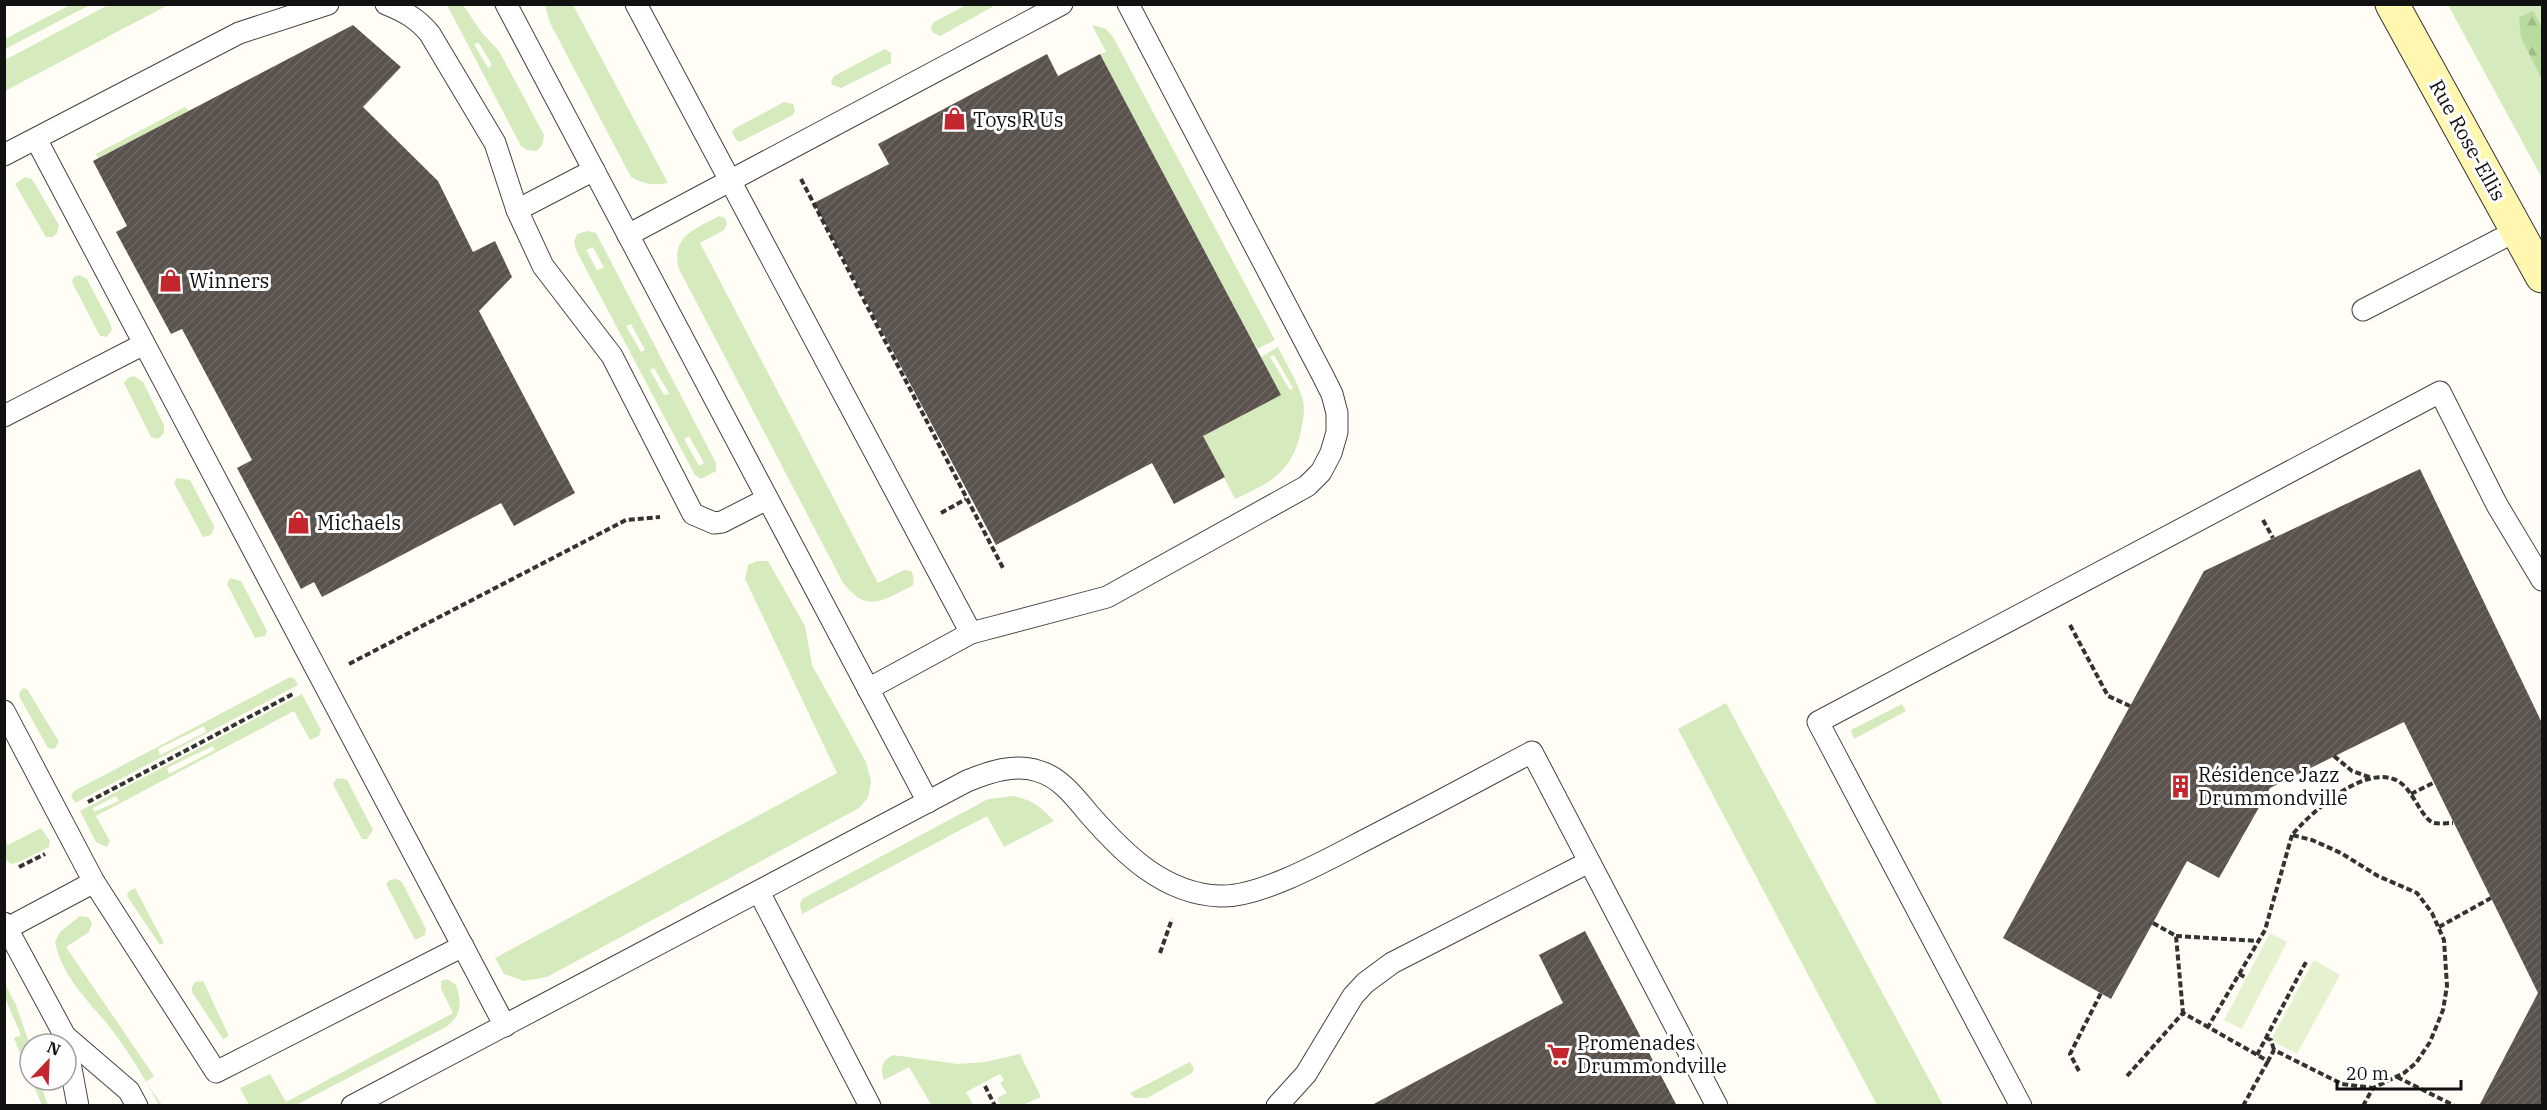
<svg xmlns="http://www.w3.org/2000/svg" width="2547" height="1110" viewBox="0 0 2547 1110" font-family="'IBM Plex Serif',serif">
<style>
.grass{fill:#d5ebbd;fill-rule:evenodd}
.forest{fill:url(#forest-firs)}
.pitch{fill:#e6f2cf}
.building{fill:url(#building-hatch)}
.lines{fill:none;stroke-linecap:round;stroke-linejoin:round}
.lane-casing{stroke:#444;stroke-width:23}
.secondary-casing{stroke:#333;stroke-width:35}
.path{stroke:#333;stroke-width:4;stroke-dasharray:6 3;stroke-linecap:butt}
.lane{stroke:#fff;stroke-width:21}
.secondary{stroke:#fff6b0;stroke-width:33}
.labels{text-anchor:middle;dominant-baseline:central;stroke-width:6;stroke-linejoin:round;paint-order:stroke}
.poi-label{font-size:20px;fill:#111;stroke:#fff;text-anchor:start}
.street-label{font-size:20px;fill:#111;stroke:#fff}
</style>
<defs>
<pattern id="forest-firs" width="22" height="20" patternUnits="userSpaceOnUse" patternTransform="scale(1.5)"><rect width="22" height="20" fill="#b9dc9c"/><path d="M5 1l3.5 6h-7zM16 11l3.5 6h-7z" fill="#9ebc85"/></pattern>
<pattern id="building-hatch" width="6" height="6" patternUnits="userSpaceOnUse" patternTransform="scale(1.5)"><rect width="6" height="6" fill="#5a524d"/><path d="M-1 1l2-2M0 6l6-6M5 7l2-2" fill="none" stroke="#6d6662"/></pattern>
</defs>
<rect width="100%" height="100%" fill="#fffdf5"/>
<g class="grass">
<path d="M 110,4 L 168,5 L 5,91 L 5,60 Z"/>
<path d="M 968,4 L 993,5 L 994,6 L 940,36 L 932,32 L 931,27 L 934,22 Z"/>
<path d="M 70,5 L 90,5 L 5,49 L 5,39 Z"/>
<path d="M 447,5 L 463,5 L 482,33 L 499,51 L 544,135 L 542,145 L 537,151 L 527,150 L 521,146 ZM 479,43 L 492,65 L 488,68 L 474,44 Z"/>
<path d="M 545,5 L 573,5 L 668,183 C 654,186 644,184 631,177 L 550,23 Z"/>
<path d="M 2448,5 L 2542,5 L 2542,27 L 2533,12 L 2521,38 L 2542,80 L 2542,178 Z"/>
<path d="M 1092,25 L 1106,29 L 1113,37 L 1275,340 L 1257,349 L 1100,54 L 1106,52 Z"/>
<path d="M 885,49 L 891,53 L 891,63 L 841,88 L 832,85 L 831,82 L 834,76 Z"/>
<path d="M 784,102 L 793,104 L 795,111 L 793,115 L 744,140 L 738,142 L 732,133 L 734,129 Z"/>
<path d="M 185,107 L 189,111 L 98,158 L 96,154 Z"/>
<path d="M 25,177 L 32,179 L 59,225 L 57,233 L 53,237 L 46,237 L 15,184 Z"/>
<path d="M 719,216 L 725,218 L 727,224 L 724,230 L 700,243 L 878,583 L 904,570 L 911,571 L 914,578 L 913,585 C 883,601 865,614 842,581 L 679,269 C 670,236 696,229 719,216 Z"/>
<path d="M 587,231 L 596,233 L 716,463 L 716,471 L 701,479 L 695,475 L 576,250 L 574,242 L 577,234 ZM 593,247 L 604,268 L 603,268 L 597,270 L 586,250 ZM 631,324 L 645,350 L 641,352 L 626,326 ZM 654,368 L 669,393 L 669,394 L 664,395 L 650,370 ZM 689,436 L 704,463 L 699,466 L 684,439 Z"/>
<path d="M 79,275 L 87,279 L 111,325 L 112,330 L 107,337 L 100,336 L 72,282 L 74,277 Z"/>
<path d="M 1278,347 C 1286,364 1297,380 1302,397 C 1305,406 1304,416 1302,425 C 1295,469 1274,482 1235,499 L 1203,436 L 1261,357 ZM 1274,355 L 1293,388 L 1290,390 L 1270,357 Z"/>
<path d="M 134,376 L 143,382 L 164,425 L 164,433 L 158,439 L 151,437 L 124,383 L 128,378 Z"/>
<path d="M 177,478 L 190,480 L 214,526 C 213,534 211,536 203,537 L 174,483 Z"/>
<path d="M 757,561 L 768,561 L 805,626 L 812,665 L 866,762 L 871,781 L 868,798 L 859,808 L 547,977 L 524,981 L 504,974 L 495,958 L 837,773 L 745,579 L 748,565 Z"/>
<path d="M 230,578 L 241,581 L 267,631 L 265,636 L 255,638 L 227,584 Z"/>
<path d="M 290,677 L 294,678 L 298,685 L 75,803 L 71,795 L 74,791 ZM 204,726 L 206,732 L 160,755 L 158,749 Z"/>
<path d="M 23,688 L 27,689 L 59,742 L 54,749 L 48,748 L 20,698 L 19,693 Z"/>
<path d="M 302,694 L 321,730 L 319,736 L 310,740 L 294,711 L 96,816 L 110,841 L 107,847 L 96,842 L 80,811 ZM 213,746 L 215,750 L 169,774 L 167,768 ZM 116,796 L 119,801 L 94,812 L 93,808 Z"/>
<path d="M 1726,703 L 1943,1105 L 1877,1105 L 1678,729 Z"/>
<path d="M 1902,704 L 1906,711 L 1854,739 L 1851,730 Z"/>
<path d="M 342,778 L 347,780 L 373,830 L 367,839 L 362,839 L 333,784 L 336,779 Z"/>
<path d="M 1014,796 C 1033,800 1041,807 1054,821 L 1004,847 L 987,816 L 802,914 L 800,905 L 802,899 L 988,799 Z"/>
<path d="M 41,828 L 50,841 L 49,847 L 19,862 L 11,864 L 5,859 L 5,840 L 8,845 Z"/>
<path d="M 396,879 L 402,882 L 426,929 L 425,935 L 415,940 L 386,884 L 390,880 Z"/>
<path d="M 135,888 L 164,943 L 160,945 L 127,896 L 129,891 Z"/>
<path d="M 80,916 L 88,917 L 92,923 L 89,932 L 66,947 L 154,1076 L 146,1082 L 162,1105 L 159,1105 C 146,1081 132,1057 115,1034 C 93,1004 63,981 55,942 L 60,932 Z"/>
<path d="M 447,979 L 456,985 C 462,1003 462,1015 446,1027 L 296,1105 L 249,1105 L 240,1088 L 270,1074 L 286,1102 L 453,1013 L 441,989 L 441,981 Z"/>
<path d="M 203,981 L 229,1036 L 223,1039 L 192,992 L 192,987 L 195,982 Z"/>
<path d="M 4,982 L 16,1005 L 30,1045 L 30,1078 L 14,1038 L 21,1035 L 5,998 Z"/>
<path d="M 1020,1054 L 1041,1097 L 1022,1105 L 1001,1105 L 997,1098 L 1007,1093 L 1000,1083 L 1004,1080 L 1000,1074 L 966,1092 L 973,1105 L 932,1106 L 909,1067 L 884,1080 C 880,1069 881,1061 893,1055 L 958,1064 L 985,1062 Z"/>
<path d="M 1190,1062 L 1194,1068 L 1192,1073 L 1147,1098 L 1135,1098 L 1130,1093 Z"/>
<path d="M 31,1080 L 39,1080 L 48,1105 L 42,1105 Z"/>
</g>
<path class="forest" d="M 2533,11 L 2542,27 L 2542,80 L 2521,38 L 2519,17 Z"/>
<g class="pitch">
<path d="M 2270,933 L 2287,942 L 2242,1029 L 2224,1020 Z"/>
<path d="M 2314,960 L 2340,975 L 2297,1054 L 2271,1040 Z"/>
</g>
<g class="building">
<path d="M 353,25 L 401,67 L 363,107 L 438,181 L 473,252 L 495,241 L 512,277 L 479,311 L 575,493 L 514,526 L 501,503 L 322,597 L 314,582 L 301,589 L 237,468 L 252,460 L 182,329 L 171,334 L 116,232 L 127,226 L 93,161 Z"/>
<path d="M 1047,54 L 1058,76 L 1100,54 L 1281,395 L 1203,436 L 1225,477 L 1174,504 L 1152,463 L 996,545 L 814,203 L 889,164 L 878,144 Z"/>
<path d="M 2420,469 L 2542,723 L 2542,1106 L 2479,1106 L 2538,993 L 2404,722 L 2270,788 L 2219,878 L 2187,861 L 2111,999 L 2003,938 L 2204,571 Z"/>
<path d="M 1585,931 L 1677,1106 L 1370,1106 L 1563,1003 L 1539,955 Z"/>
</g>
<g class="lines">
<defs>
<g id="lane">
<path d="M 386,4 C 404,11 418,19 430,34 L 495,143 L 517,210 L 543,266 L 612,356 L 693,514 L 714,523 L 722,522 L 767,499"/>
<path d="M 506,4 L 928,802"/>
<path d="M 636,4 L 971,633 L 868,689"/>
<path d="M 36,139 L 505,1026"/>
<path d="M 4,155 L 239,33 L 328,4"/>
<path d="M 517,210 L 594,170"/>
<path d="M 628,235 L 1062,4"/>
<path d="M 2363,310 L 2518,230"/>
<path d="M 4,416 L 144,344"/>
<path d="M 971,633 L 1107,597 L 1307,486 L 1321,472 L 1331,453 L 1337,432 L 1337,413 L 1332,394 L 1323,376 L 1128,4"/>
<path d="M 4,711 L 94,882 L 216,1072 L 463,946"/>
<path d="M 759,892 L 870,1106"/>
<path d="M 4,923 L 65,1036 L 78,1106"/>
<path d="M 4,930 L 94,882"/>
<path d="M 65,1036 L 129,1091 L 137,1106"/>
<path d="M 352,1106 L 967,781 C 989,772 1015,763 1038,771 C 1060,777 1075,797 1089,814 C 1124,854 1164,894 1220,896 C 1261,898 1334,856 1371,837 C 1425,809 1478,781 1532,752 L 1717,1106"/>
<path d="M 1277,1106 L 1306,1074 L 1353,996 L 1365,983 L 1392,963 L 1589,862"/>
<path d="M 2021,1106 L 1818,722 L 2440,392 L 2497,505 L 2542,580"/>
</g>
<path id="secondary" d="M 2392,4 L 2542,276"/>
</defs>
<use href="#lane" class="lane-casing"/>
<use href="#secondary" class="secondary-casing"/>
<g class="path">
<path d="M 801,179 L 1003,568"/>
<path d="M 941,513 L 966,499"/>
<path d="M 2263,520 L 2273,538"/>
<path d="M 2070,625 L 2108,696 L 2130,706"/>
<path d="M 349,664 L 626,520 L 660,517"/>
<path d="M 2334,756 L 2352,771 L 2372,778"/>
<path d="M 2411,794 L 2433,783"/>
<path d="M 88,802 L 293,694"/>
<path d="M 2292,835 L 2265,930 L 2208,1027 L 2268,1061 L 2274,1050 L 2342,1084 L 2373,1088"/>
<path d="M 19,867 L 45,854"/>
<path d="M 2153,923 L 2176,936 L 2183,1013"/>
<path d="M 2439,927 L 2491,898"/>
<path d="M 2176,936 L 2259,941"/>
<path d="M 1160,953 L 1172,919"/>
<path d="M 2239,974 L 2247,978"/>
<path d="M 2266,1038 L 2271,1040 L 2274,1050"/>
<path d="M 2257,1055 L 2307,960"/>
<path d="M 2079,1071 L 2070,1054 L 2101,993"/>
<path d="M 2127,1076 L 2183,1013 L 2208,1027"/>
<path d="M 2397,1077 L 2455,1106"/>
<path d="M 985,1086 L 995,1106"/>
<path d="M 2243,1106 L 2268,1061"/>
<path d="M 2363,1106 L 2373,1088 L 2404,1073 L 2416,1063 L 2430,1042 L 2443,1010 L 2447,986 L 2444,940 L 2432,913 L 2417,893 L 2378,876 L 2341,853 L 2312,840 L 2292,835 C 2311,812 2371,758 2402,784 C 2413,792 2423,820 2434,823 C 2440,824 2447,823 2453,823"/>
</g>
<use href="#lane" class="lane"/>
<use href="#secondary" class="secondary"/>
</g>
<defs>
<symbol id="shop-bare" viewBox="-9 -9 18 18"><path d="M-5-2.5h2.3a2.7 3.5 0 0 1 5.4 0H5L5.5 6h-11ZM-1.5-2.5h3a1.5 2.3 0 0 0-3 0Z" fill="#c4262e" stroke="#fff" stroke-width="2.5" paint-order="stroke"/></symbol>
<symbol id="building-bare" viewBox="-9 -9 18 18"><path d="M-4-6H4V6H1V3H-1V6H-4ZM-2.5-4.3h1.7v1.8h-1.7ZM.8-4.3h1.7v1.8H.8ZM-2.5-1h1.7V.8h-1.7ZM.8-1h1.7V.8H.8Z" fill="#c4262e" stroke="#fff" stroke-width="2.5" paint-order="stroke"/></symbol>
<symbol id="supermarket-bare" viewBox="-9 -9 18 18"><path d="M-6-5.5h2.5l.6 2H6L4.5 2H-2.5L-4.4-4H-6ZM-1.5 3.2a1.3 1.3 0 1 0 .1 0ZM3 3.2a1.3 1.3 0 1 0 .1 0Z" fill="#c4262e" stroke="#fff" stroke-width="2.5" paint-order="stroke"/></symbol>
</defs>
<g fill-rule="evenodd">
<use href="#shop-bare" x="938" y="102" width="33" height="33"/>
<use href="#shop-bare" x="154" y="264" width="33" height="33"/>
<use href="#shop-bare" x="282" y="506" width="33" height="33"/>
<use href="#building-bare" x="2164" y="770" width="33" height="33"/>
<use href="#supermarket-bare" x="1542" y="1038" width="33" height="33"/>
</g>
<g class="labels">
<g class="poi-label">
<text x="973" y="119">Toys R Us</text>
<text x="189" y="280">Winners</text>
<text x="317" y="522">Michaels</text>
<text x="2198" y="774">Résidence Jazz<tspan x="2198" dy="23">Drummondville</tspan></text>
<text x="1577" y="1042">Promenades<tspan x="1577" dy="23">Drummondville</tspan></text>
</g>
<g class="street-label">
<text transform="translate(2468 140) rotate(61)">Rue Rose-Ellis</text>
</g>
</g>
<rect width="2547" height="1110" fill="none" stroke="#111111" stroke-width="12"/>
<g transform="translate(48 1062) rotate(23)"><circle r="28" fill="#ffffff" stroke="#a0a0a0" stroke-width="1.5"/>
<path d="M0-4.5L10 22L0 15L-10 22Z" fill="#c4262e"/>
<text y="-9" font-size="16" font-weight="bold" text-anchor="middle" fill="#111111">N</text>
</g>
<path d="M2337 1080v9h124v-9" fill="none" stroke="#111111" stroke-width="3"/>
<text x="2346" y="1080" font-size="18" fill="#111111" stroke="#ffffff" stroke-width="4.5" paint-order="stroke">20 m</text>
</svg>
